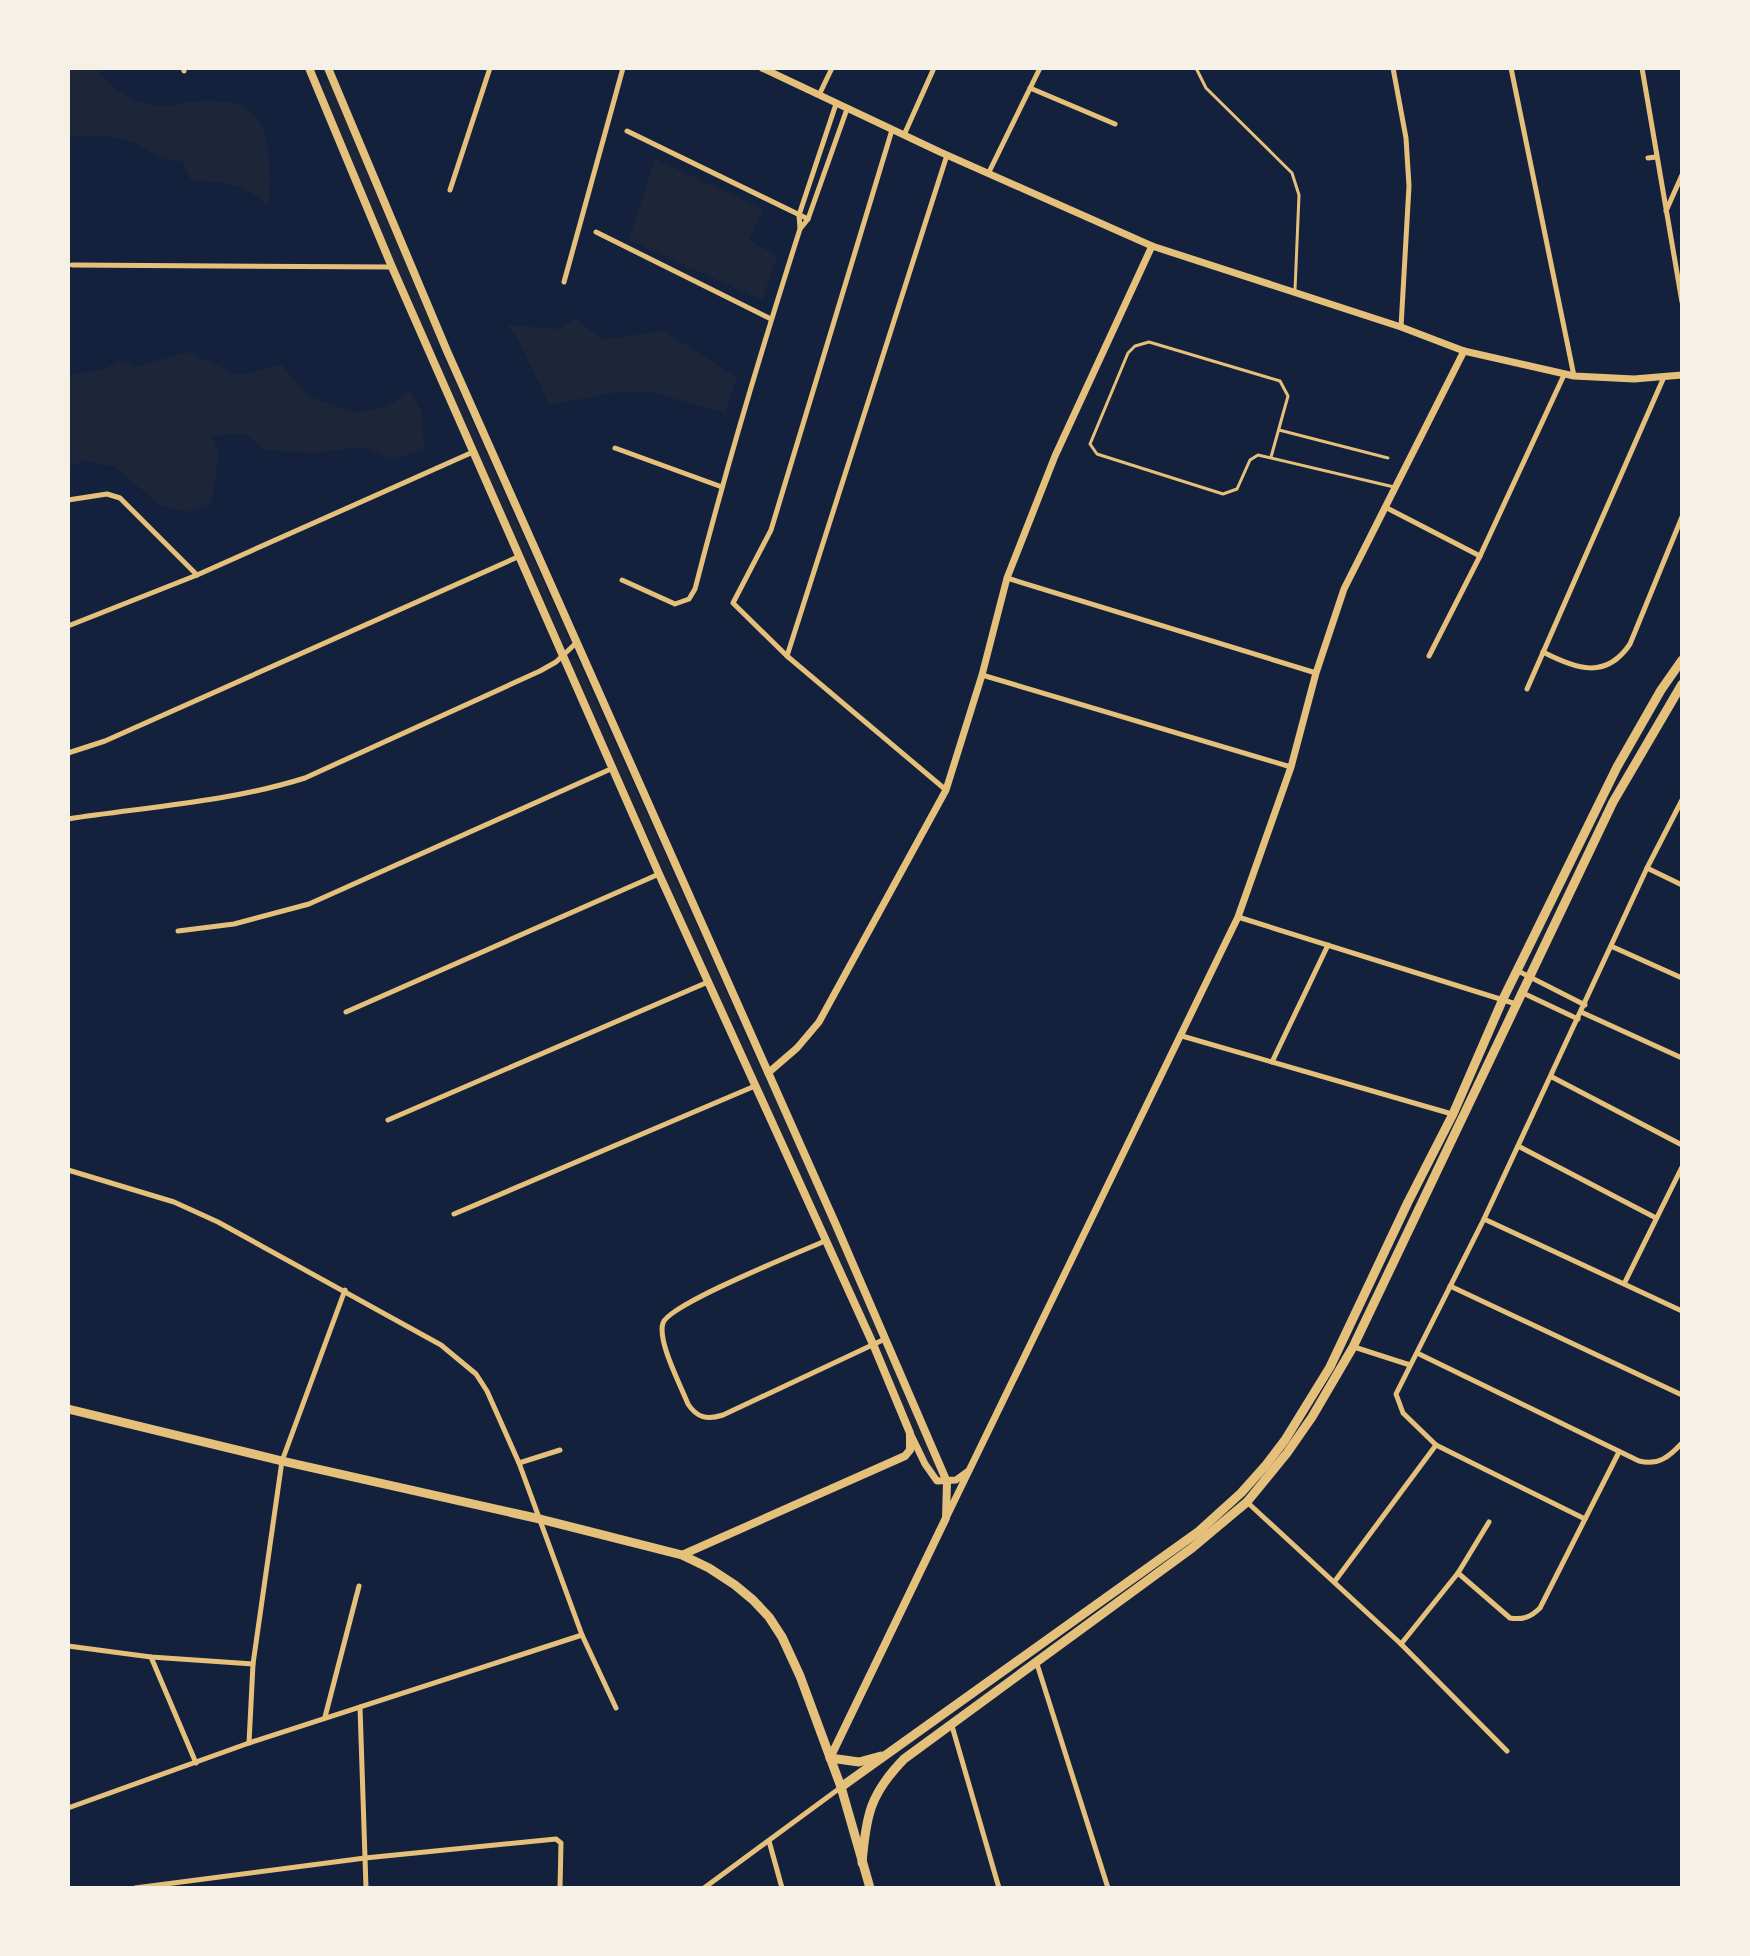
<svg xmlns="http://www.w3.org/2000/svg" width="1750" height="1956" viewBox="0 0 1750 1956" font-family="'Work Sans',sans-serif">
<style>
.green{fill:#1d2539}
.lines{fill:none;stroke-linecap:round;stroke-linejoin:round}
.service{stroke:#e5c07b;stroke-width:3}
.minor{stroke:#e5c07b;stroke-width:5}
.tertiary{stroke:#e5c07b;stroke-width:7}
.secondary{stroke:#e5c07b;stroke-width:8}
.primary{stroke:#e5c07b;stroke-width:9}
</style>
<rect width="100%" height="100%" fill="#14213d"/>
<g class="green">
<path d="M 68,69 L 98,70 C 111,89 135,105 160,106 C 172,107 185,101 197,101 C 209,100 229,101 240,105 C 274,117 271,177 268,206 C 248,184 220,181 191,180 L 182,161 C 159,160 164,159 146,149 C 124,136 93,134 68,136 Z"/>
<path d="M 326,80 L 329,81 L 439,344 L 434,351 L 431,349 L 321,85 Z"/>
<path d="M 655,159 L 763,209 L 749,240 L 777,256 L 762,300 L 629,240 Z"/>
<path d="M 575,318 L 603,340 L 663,331 L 737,377 L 725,412 L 649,392 L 618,392 L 550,405 L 517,338 L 507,325 L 560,329 Z"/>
<path d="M 188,352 L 239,375 L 282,365 L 308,396 L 354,413 L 386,407 L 410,391 L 422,413 L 424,448 L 393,460 L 362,447 L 317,453 L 264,450 L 245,434 L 212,436 L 219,454 L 211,505 L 186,512 L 161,506 L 115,467 L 85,460 L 68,468 L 68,376 L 103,369 L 123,360 L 134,367 Z"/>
<path d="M 444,358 L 570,641 L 568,645 L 561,643 L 438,364 L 439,360 Z"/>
<path d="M 574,658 L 578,661 L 736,1013 L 736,1019 L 732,1021 L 729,1019 L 570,665 L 569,660 Z"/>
<path d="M 740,1025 L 775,1097 L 879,1333 L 875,1340 L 872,1339 L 735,1031 Z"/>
<path d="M 885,1350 L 937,1464 L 934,1470 L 931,1470 L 882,1358 L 881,1352 Z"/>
</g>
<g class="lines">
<g class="service">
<path d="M 1196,68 L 1206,88 L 1292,173 L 1299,195 L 1295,290"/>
<path d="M 1279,430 L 1388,458"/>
<path d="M 1271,457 L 1288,396 L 1280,381 L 1149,342 L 1135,346 L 1128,353 L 1090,444 L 1097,454 L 1223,494 L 1237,489 L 1250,460 L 1258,455 L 1394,487"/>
</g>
<g class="minor">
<path d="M 183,68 L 184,71"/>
<path d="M 1393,68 L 1406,138 L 1409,186 L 1401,327"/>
<path d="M 1511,68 L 1574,376"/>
<path d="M 1642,68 L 1682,302"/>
<path d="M 1030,88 L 1115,124"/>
<path d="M 819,95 L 832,68"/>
<path d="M 892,130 L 771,530 L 733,603 L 787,656 L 946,790"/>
<path d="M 627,131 L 808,219"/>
<path d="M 904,135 L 934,68"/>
<path d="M 1648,158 L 1656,157"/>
<path d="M 989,172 L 1040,68"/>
<path d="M 450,190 L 490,68"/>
<path d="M 1666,211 L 1682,175"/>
<path d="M 800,228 L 799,215 L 836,104"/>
<path d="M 596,232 L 771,319"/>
<path d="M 72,265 L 392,267"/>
<path d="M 564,282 L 623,68"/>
<path d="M 615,448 L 722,487"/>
<path d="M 68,500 L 107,494 L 120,498 L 197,575"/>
<path d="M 1385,507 L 1480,556"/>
<path d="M 1007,578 L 1316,673"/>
<path d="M 622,580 L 675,604 L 689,599 L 695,589 C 726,468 762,348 800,229 L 808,219 L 847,109"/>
<path d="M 68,626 L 197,575 L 473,452"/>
<path d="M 1543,652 C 1576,669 1606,680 1630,644 L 1682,517"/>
<path d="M 787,656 L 947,155"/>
<path d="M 1429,656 L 1480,556 L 1564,375"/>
<path d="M 982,675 L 1291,767"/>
<path d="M 1527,689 L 1664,377"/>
<path d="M 68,753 L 105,741 L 520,556"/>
<path d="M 68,819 C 146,807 229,802 305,778 L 540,671 L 556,662 L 576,643"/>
<path d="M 1647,868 L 1682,885"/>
<path d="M 1238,917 L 1516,1004"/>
<path d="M 178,931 L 234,924 L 309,904 L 613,768"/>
<path d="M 1613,947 L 1682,978"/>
<path d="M 1518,971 L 1585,1005"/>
<path d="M 1523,993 L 1578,1019"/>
<path d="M 346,1012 L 659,874"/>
<path d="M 1581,1012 L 1682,1058"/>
<path d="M 1182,1036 L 1452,1114"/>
<path d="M 1272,1062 L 1328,945"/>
<path d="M 1552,1077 L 1682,1145"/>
<path d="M 388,1120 L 708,982"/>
<path d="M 1518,1146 L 1656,1218"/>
<path d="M 68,1170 L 174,1202 L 218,1222 L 441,1345 L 476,1374 L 487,1391 L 519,1463 L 582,1635 L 616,1708"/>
<path d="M 454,1214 L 755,1086"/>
<path d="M 1484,1219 L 1682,1311"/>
<path d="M 825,1241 C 800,1252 669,1304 663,1323 C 657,1341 681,1386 688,1404 C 697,1418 707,1420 723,1415 L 885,1339"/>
<path d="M 1625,1282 L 1682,1167"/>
<path d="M 1450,1286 L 1682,1395"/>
<path d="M 1354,1347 L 1410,1365"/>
<path d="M 1417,1353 L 1639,1461 C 1658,1466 1669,1457 1682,1443"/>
<path d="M 519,1463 L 560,1450"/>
<path d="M 1247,1502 L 1401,1644 L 1507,1751"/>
<path d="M 1585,1519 L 1436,1445 L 1403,1413 L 1396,1394 L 1484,1219 L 1647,868 L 1682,800"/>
<path d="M 1458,1573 L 1510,1618 C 1523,1620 1531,1617 1540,1608 L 1619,1452"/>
<path d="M 1335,1581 L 1436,1445"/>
<path d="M 1401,1644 L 1458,1573 L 1489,1522"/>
<path d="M 68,1646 L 151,1657 L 253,1664"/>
<path d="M 151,1657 L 196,1763"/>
<path d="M 1037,1664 L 1108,1888"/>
<path d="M 360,1707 L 366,1888"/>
<path d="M 325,1717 L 359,1586"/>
<path d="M 952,1726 L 999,1888"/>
<path d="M 249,1743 L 253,1664 L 282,1461 L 345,1290"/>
<path d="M 68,1808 L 249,1743 L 582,1635"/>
<path d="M 769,1841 L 782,1888"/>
<path d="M 135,1888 L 365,1858 L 556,1839 L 561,1843 L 560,1888"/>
<path d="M 704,1888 L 840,1788"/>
</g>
<g class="tertiary">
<path d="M 762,68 L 940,152 L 1152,246 L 1401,327 L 1464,351 L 1574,376 L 1634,379 L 1682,375"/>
<path d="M 768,1073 L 797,1048 L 819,1022 L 946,790 L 982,675 L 1007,578 L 1055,456 L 1152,246"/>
<path d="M 911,1435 L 925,1464 L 937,1481 L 956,1480 L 967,1472"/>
<path d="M 947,1516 L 1238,917 L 1291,767 L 1316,673 L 1344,589 L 1464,351"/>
</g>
<g class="secondary">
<path d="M 309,68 L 392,267 L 659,874 L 873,1344 L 910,1433 L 910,1450 L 905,1456 L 682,1555"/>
<path d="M 328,68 L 447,351 L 836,1225 L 947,1482 L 946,1518 L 830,1758"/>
</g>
<g class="primary">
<path d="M 68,1409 L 282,1461 L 540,1519 L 682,1555 L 709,1568 L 735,1585 L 753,1600 L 769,1617 L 782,1637 L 800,1676 L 841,1787 L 870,1888"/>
<path d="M 830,1758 L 859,1762 L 881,1756"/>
<path d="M 841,1787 L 1198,1532 L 1241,1493 L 1266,1465 L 1285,1440 L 1330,1367 L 1408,1202 L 1453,1114 L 1503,999 L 1617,767 L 1661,690 L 1682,660"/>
<path d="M 862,1863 C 866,1815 870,1794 904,1759 L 1192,1548 L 1247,1502 L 1287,1453 L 1312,1417 L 1353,1347 L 1613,802 L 1682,684"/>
</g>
</g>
<rect width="1750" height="1956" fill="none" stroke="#f6f1e7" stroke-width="140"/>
</svg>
